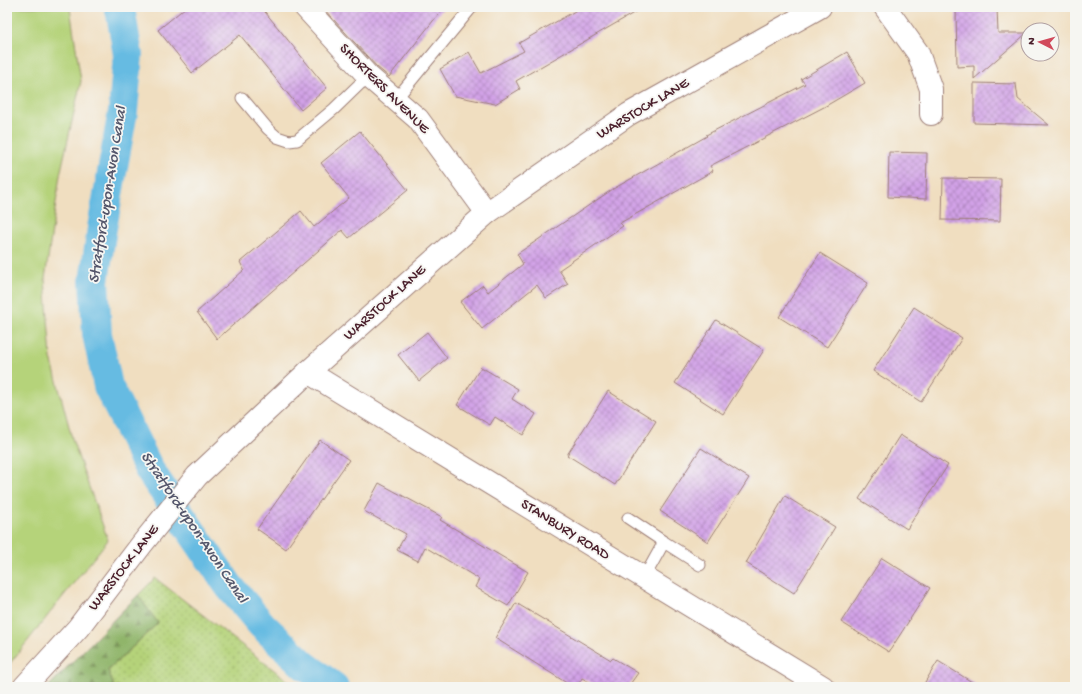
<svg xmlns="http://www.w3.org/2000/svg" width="1082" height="694" viewBox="0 0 1082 694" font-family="'Gochi Hand',sans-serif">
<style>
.grass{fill:url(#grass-dots);stroke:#807952}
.forest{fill:url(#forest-firs);stroke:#6d6a4a}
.park{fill:#b5d37a;stroke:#807952}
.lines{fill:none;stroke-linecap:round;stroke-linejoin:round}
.canal{stroke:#66bbe2;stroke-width:30}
.building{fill:url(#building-cross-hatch)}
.service-casing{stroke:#9d7e76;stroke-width:13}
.minor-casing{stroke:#9d7e76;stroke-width:24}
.service{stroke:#fff;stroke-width:11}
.minor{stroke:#fff;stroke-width:22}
.labels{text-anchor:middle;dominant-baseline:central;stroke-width:3.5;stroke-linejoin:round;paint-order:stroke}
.street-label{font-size:15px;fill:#4a1f2b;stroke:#f6f6f2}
.water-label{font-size:16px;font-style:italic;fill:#54566b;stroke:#f6f6f2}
</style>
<defs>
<pattern id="grass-dots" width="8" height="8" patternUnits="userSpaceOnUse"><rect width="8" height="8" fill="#b5d37a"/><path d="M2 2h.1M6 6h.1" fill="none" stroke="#9db56a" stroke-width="1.8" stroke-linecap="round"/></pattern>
<pattern id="forest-firs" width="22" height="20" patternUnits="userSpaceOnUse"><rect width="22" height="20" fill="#90b56a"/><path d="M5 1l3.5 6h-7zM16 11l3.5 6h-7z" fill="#789357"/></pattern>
<pattern id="building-cross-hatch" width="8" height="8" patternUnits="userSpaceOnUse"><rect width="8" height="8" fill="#d2a2e7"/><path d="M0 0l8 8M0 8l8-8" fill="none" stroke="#ac83bb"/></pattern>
</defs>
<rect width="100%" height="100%" fill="#f6f6f2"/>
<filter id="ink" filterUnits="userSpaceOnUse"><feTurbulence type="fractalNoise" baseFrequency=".025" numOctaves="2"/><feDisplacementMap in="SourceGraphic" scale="8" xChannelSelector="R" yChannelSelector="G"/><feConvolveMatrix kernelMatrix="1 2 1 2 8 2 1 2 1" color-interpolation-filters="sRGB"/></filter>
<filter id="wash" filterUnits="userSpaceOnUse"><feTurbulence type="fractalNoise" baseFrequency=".012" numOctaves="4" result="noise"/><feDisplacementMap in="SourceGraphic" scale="16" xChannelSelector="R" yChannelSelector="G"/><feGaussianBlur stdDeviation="0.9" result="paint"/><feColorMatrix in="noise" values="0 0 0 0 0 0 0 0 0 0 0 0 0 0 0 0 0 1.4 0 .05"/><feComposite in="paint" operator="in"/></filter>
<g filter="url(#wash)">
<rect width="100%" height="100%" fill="#f0dec0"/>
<path class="grass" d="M 155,578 L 296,687 L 48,687 Z"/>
<path class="forest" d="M 138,595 L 158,623 L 108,670 L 114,687 L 48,687 Z"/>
<path class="park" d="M 7,7 L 69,7 L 70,8 L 81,81 L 60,175 L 45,279 L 51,358 L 73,442 L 108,540 L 7,667 Z"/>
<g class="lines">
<path class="canal" d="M 119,7 L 121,14 L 128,55 L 123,111 L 102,228 L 94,281 L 97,334 L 108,386 L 150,471 L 229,586 L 262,625 L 304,665 L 334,687"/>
</g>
<g id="blocks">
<g class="building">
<path d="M 186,7 L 261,7 L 327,88 L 301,110 L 240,35 L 192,73 L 158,30 Z"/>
<path d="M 322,7 L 444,7 L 389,77 L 377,67 Z"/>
<path d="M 582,7 L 644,7 L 516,81 L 520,89 L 495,104 L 455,96 L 440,69 L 469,52 L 481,73 L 524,51 L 519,43 Z"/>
<path d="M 997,8 L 998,33 L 1027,33 L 974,79 L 974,66 L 957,67 L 956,9 Z"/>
<path d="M 847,52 L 865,83 L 824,107 L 710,166 L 713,171 L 620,223 L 623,226 L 559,270 L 568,284 L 546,298 L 537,285 L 482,329 L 460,302 L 483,285 L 488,292 L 523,264 L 517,254 L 613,189 L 707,136 L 706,135 L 805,84 L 801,79 Z"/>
<path d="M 974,83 L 1016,84 L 1018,99 L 1049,125 L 974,123 Z"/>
<path d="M 360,131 L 408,190 L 349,238 L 342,230 L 217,339 L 197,312 L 244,270 L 240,262 L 301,211 L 314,227 L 349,198 L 321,163 Z"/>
<path d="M 889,152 L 927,153 L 926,199 L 888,197 Z"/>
<path d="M 943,178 L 1001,179 L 1000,221 L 942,220 Z"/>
<path d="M 820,253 L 868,283 L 827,347 L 779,317 Z"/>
<path d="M 914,307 L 962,338 L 921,402 L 873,371 Z"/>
<path d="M 716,320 L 764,350 L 723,414 L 675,383 Z"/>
<path d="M 427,332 L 447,358 L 419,381 L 398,355 Z"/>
<path d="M 481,367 L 518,389 L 512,399 L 536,414 L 523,435 L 495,417 L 490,425 L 457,405 Z"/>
<path d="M 608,391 L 656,421 L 615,485 L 567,455 Z"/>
<path d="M 900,435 L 948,465 L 907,529 L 859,499 Z"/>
<path d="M 320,440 L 349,460 L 286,549 L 257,529 Z"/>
<path d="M 701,448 L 749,478 L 708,542 L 660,511 Z"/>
<path d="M 379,483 L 442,517 L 440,520 L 528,572 L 508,606 L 475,587 L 479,579 L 425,547 L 418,561 L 397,550 L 406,534 L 364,511 Z"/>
<path d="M 785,496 L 835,527 L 794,593 L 746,563 Z"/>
<path d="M 882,558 L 930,588 L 889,652 L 841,622 Z"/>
<path d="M 516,603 L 611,660 L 613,658 L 638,673 L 628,687 L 598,687 L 582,678 L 577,687 L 573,687 L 495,638 Z"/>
<path d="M 938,661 L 980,687 L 922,687 Z"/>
</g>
</g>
</g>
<g filter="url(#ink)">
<use href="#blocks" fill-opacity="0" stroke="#9d7e76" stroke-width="1"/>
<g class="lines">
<defs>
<g id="service">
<path d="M 242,98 L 268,129 L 277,137 L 289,141 L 297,140 L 334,109 L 368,76"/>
<path d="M 396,99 L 472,7"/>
<path d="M 628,518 L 664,542 L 644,578"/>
<path d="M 664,542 L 700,565"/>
</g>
<g id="minor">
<path d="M 305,7 L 368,76 L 418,119 L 487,213"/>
<path d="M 885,7 L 918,53 L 931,89 L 931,114"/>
<path d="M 308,372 L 823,687"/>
<path d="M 24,687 L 78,628 L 142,544 L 197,476 L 308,372 L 487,213 L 629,114 L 820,7"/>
</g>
</defs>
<use href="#service" class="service-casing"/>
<use href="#minor" class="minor-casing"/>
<use href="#service" class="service"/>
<use href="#minor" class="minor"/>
</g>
</g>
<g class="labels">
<g class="street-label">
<text transform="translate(384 89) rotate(45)">SHORTERS AVENUE</text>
<text transform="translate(643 109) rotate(-31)">WARSTOCK LANE</text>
<text transform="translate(385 303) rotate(-42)">WARSTOCK LANE</text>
<text transform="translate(565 530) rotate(32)">STANBURY ROAD</text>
<text transform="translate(124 568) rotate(-52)">WARSTOCK LANE</text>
</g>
<g class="water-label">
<text transform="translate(109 195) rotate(-81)">Stratford-upon-Avon Canal</text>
<text transform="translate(193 528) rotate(56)">Stratford-upon-Avon Canal</text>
</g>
</g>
<rect width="1082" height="694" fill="none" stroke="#f6f6f2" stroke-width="24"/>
<g transform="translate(1040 42) rotate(276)"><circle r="19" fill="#f6f6f2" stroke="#b1a0a2"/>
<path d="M0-3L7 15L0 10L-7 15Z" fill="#d1495b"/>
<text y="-6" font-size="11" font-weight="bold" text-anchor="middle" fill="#4a1f2b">N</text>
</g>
</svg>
